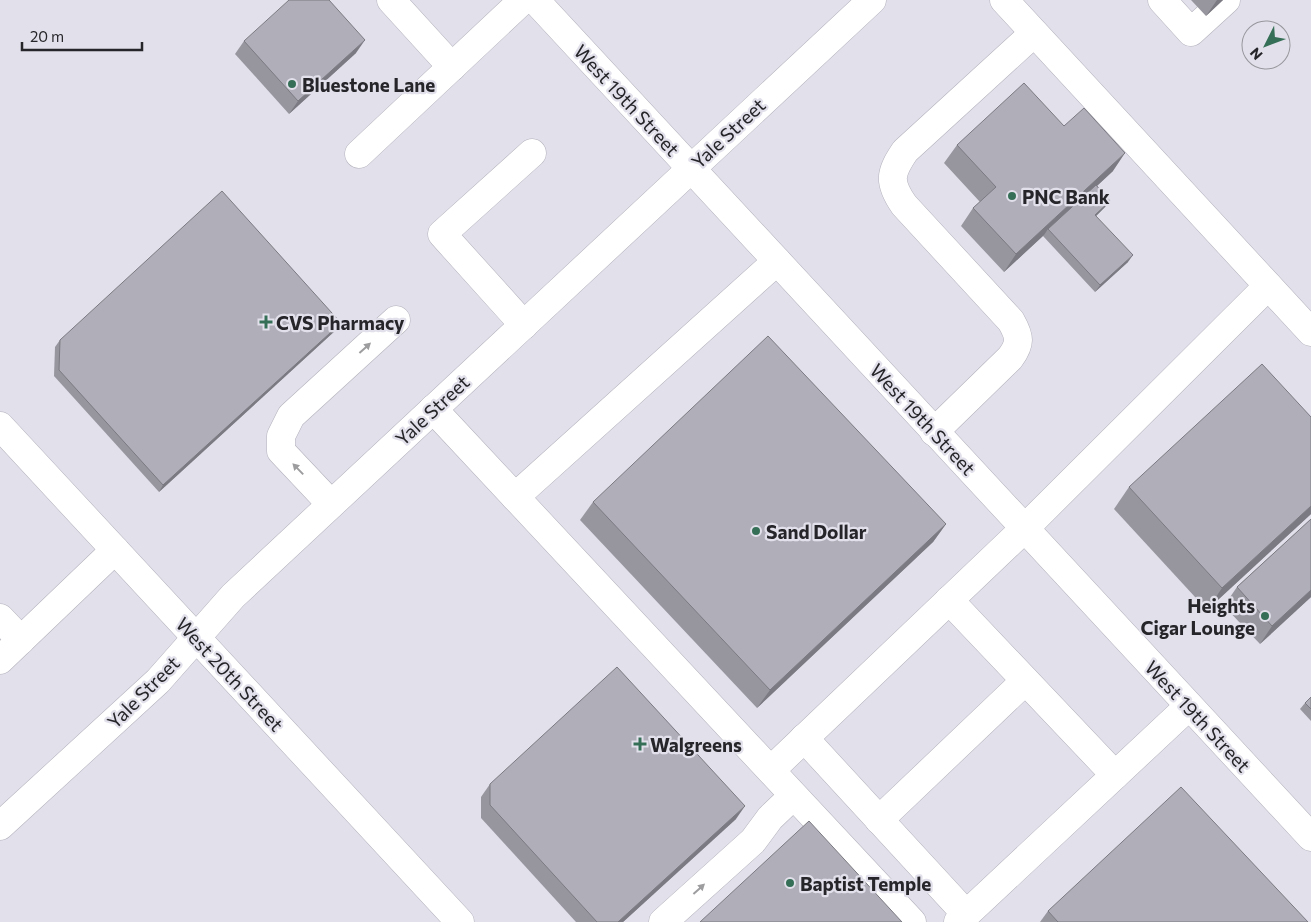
<svg xmlns="http://www.w3.org/2000/svg" width="1311" height="922" viewBox="0 0 1311 922" font-family="Commissioner,sans-serif">
<style>
.lines{fill:none;stroke-linecap:round;stroke-linejoin:round}
.minor-casing{stroke:#b3b1bc;stroke-width:29}
.major-casing{stroke:#b3b1bc;stroke-width:29}
.minor{stroke:#fff;stroke-width:28}
.major{stroke:#fff;stroke-width:28}
.wall{fill:#97969f}
.shaded-wall{fill:#7b7a82}
.building{fill:#b0afb9;stroke:#7b7a82}
.oneway{fill:#9d9d9f}
.poi-dot{fill:#366f57;stroke:#e2e1eb;stroke-width:2}
.labels{text-anchor:middle;dominant-baseline:central;stroke-width:4.5;stroke-linejoin:round;paint-order:stroke}
.poi-label{font-size:19px;font-weight:bold;fill:#262529;stroke:#e2e1eb;text-anchor:start}
.street-label{font-size:19px;fill:#262529;stroke:#e2e1eb}
</style>
<rect width="100%" height="100%" fill="#e2e1eb"/>
<g class="lines">
<defs>
<g id="minor">
<path d="M 391,0 L 452,67"/>
<path d="M 535,0 L 1311,837"/>
<path d="M 1004,0 L 1311,332"/>
<path d="M 1162,0 L 1191,32 L 1226,0"/>
<path d="M 359,154 L 523,0"/>
<path d="M 524,325 L 442,234 L 532,153"/>
<path d="M 433,409 L 912,922"/>
<path d="M 934,432 L 1010,358 C 1021,343 1020,337 1011,321 L 904,205 C 888,182 890,173 905,151 L 1034,33"/>
<path d="M 515,497 L 777,261"/>
<path d="M 331,504 L 281,451 L 281,436 L 291,416 L 396,320"/>
<path d="M 949,600 L 1115,775"/>
<path d="M 0,618 L 21,640"/>
<path d="M 0,660 L 115,550"/>
<path d="M 804,738 L 966,914"/>
<path d="M 771,770 L 1024,529 L 1268,286"/>
<path d="M 879,820 L 1025,681"/>
<path d="M 663,922 L 753,841 L 770,818 L 793,796"/>
<path d="M 958,922 L 1189,706"/>
</g>
<g id="major">
<path d="M 0,426 L 460,922"/>
<path d="M 0,826 L 158,681 L 233,596 L 872,0"/>
</g>
</defs>
<use href="#minor" class="minor-casing"/>
<use href="#major" class="major-casing"/>
<use href="#minor" class="minor"/>
<use href="#major" class="major"/>
</g>
<g class="wall">
<path d="M 1191,0 L 1223,0 L 1206,16 Z"/>
<path d="M 244,41 L 356,53 L 289,114 L 235,54 Z"/>
<path d="M 1064,126 L 1113,171 L 1097,186 L 1110,201 L 1105,207 L 1096,216 L 1128,262 L 1095,292 L 1043,236 L 1044,235 L 1004,272 L 961,226 L 973,208 L 980,202 L 944,163 L 957,145 Z"/>
<path d="M 337,329 L 159,492 L 54,376 L 55,347 L 60,340 Z"/>
<path d="M 1311,417 L 1311,514 L 1207,610 L 1114,509 L 1129,487 Z"/>
<path d="M 593,502 L 946,524 L 933,542 L 757,708 L 580,520 Z"/>
<path d="M 1311,519 L 1311,597 L 1260,644 L 1224,606 L 1237,587 Z"/>
<path d="M 1311,697 L 1311,721 L 1300,709 L 1305,703 Z"/>
<path d="M 490,784 L 736,819 L 623,922 L 576,922 L 481,818 L 481,797 Z"/>
<path d="M 1048,911 L 1308,922 L 1040,922 Z"/>
</g>
<g class="shaded-wall">
<path d="M 1217,0 L 1223,0 L 1206,16 Z"/>
<path d="M 365,40 L 356,53 L 289,114 L 298,101 Z"/>
<path d="M 1125,153 L 1113,171 L 1049,230 L 1048,229 L 1044,235 L 1004,272 L 1016,254 Z"/>
<path d="M 1110,201 L 1105,207 L 1090,222 L 1095,215 Z"/>
<path d="M 1133,255 L 1128,262 L 1095,292 L 1100,285 Z"/>
<path d="M 341,323 L 337,329 L 159,492 L 163,485 Z"/>
<path d="M 1311,506 L 1311,514 L 1207,610 L 1222,588 Z"/>
<path d="M 946,524 L 933,542 L 757,708 L 770,690 Z"/>
<path d="M 1311,590 L 1311,597 L 1260,644 L 1272,626 Z"/>
<path d="M 745,806 L 736,819 L 623,922 L 618,922 Z"/>
</g>
<g class="building">
<path d="M 289,0 L 329,0 L 365,40 L 298,101 L 244,41 Z"/>
<path d="M 1024,83 L 1064,126 L 1084,108 L 1125,153 L 1016,254 L 973,208 L 996,187 L 957,145 Z"/>
<path d="M 1096,185 L 1110,201 L 1095,215 L 1133,255 L 1100,285 L 1048,229 Z"/>
<path d="M 222,191 L 341,323 L 163,485 L 59,370 L 60,340 Z"/>
<path d="M 768,336 L 946,524 L 770,690 L 593,502 Z"/>
<path d="M 1262,364 L 1311,417 L 1311,506 L 1222,588 L 1129,487 Z"/>
<path d="M 1311,519 L 1311,590 L 1272,626 L 1237,587 Z"/>
<path d="M 617,667 L 745,806 L 618,922 L 597,922 L 490,805 L 490,784 Z"/>
<path d="M 1311,697 L 1311,709 L 1305,703 Z"/>
<path d="M 1181,787 L 1308,922 L 1058,922 L 1048,911 Z"/>
<path d="M 809,821 L 902,922 L 700,922 Z"/>
</g>
<defs><path id="oneway-solid" d="M-6-.8H1V-3.2L6.5 0L1 3.2V.8H-6Z" transform="scale(1.25)"/></defs>
<g class="oneway">
<use href="#oneway-solid" transform="translate(365 348) rotate(-42)"/>
<use href="#oneway-solid" transform="translate(298 469) rotate(-134)"/>
<use href="#oneway-solid" transform="translate(699 889) rotate(-42)"/>
</g>
<g class="poi-dot">
<circle cx="292" cy="84" r="5"/>
<circle cx="1012" cy="196" r="5"/>
<path d="M263.5 314.5h5v5h5v5h-5v5h-5v-5h-5v-5h5z"/>
<circle cx="756" cy="531" r="5"/>
<circle cx="1265" cy="616" r="5"/>
<path d="M637.5 736.5h5v5h5v5h-5v5h-5v-5h-5v-5h5z"/>
<circle cx="790" cy="883" r="5"/>
</g>
<g class="labels">
<g class="poi-label">
<text x="302" y="84">Bluestone Lane</text>
<text x="1022" y="196">PNC Bank</text>
<text x="276" y="322">CVS Pharmacy</text>
<text x="766" y="531">Sand Dollar</text>
<text x="1255" y="605" text-anchor="end">Heights<tspan x="1255" dy="22">Cigar Lounge</tspan></text>
<text x="650" y="744">Walgreens</text>
<text x="800" y="883">Baptist Temple</text>
</g>
<g class="street-label">
<text transform="translate(627 100) rotate(47)">West 19th Street</text>
<text transform="translate(728 133) rotate(-43)">Yale Street</text>
<text transform="translate(432 410) rotate(-43)">Yale Street</text>
<text transform="translate(923 419) rotate(47)">West 19th Street</text>
<text transform="translate(230 674) rotate(47)">West 20th Street</text>
<text transform="translate(143 692) rotate(-45)">Yale Street</text>
<text transform="translate(1198 716) rotate(47)">West 19th Street</text>
</g>
</g>
<g transform="translate(1266 45) rotate(228)"><circle r="24" fill="#e2e1eb" stroke="#97969d"/>
<path d="M0-4L9 19L0 12L-9 19Z" fill="#366f57"/>
<text y="-8" font-size="14" font-weight="bold" text-anchor="middle" fill="#262529">N</text>
</g>
<path d="M22 42v8h120v-8" fill="none" stroke="#262529" stroke-width="2.5"/>
<text x="30" y="42" font-size="15" fill="#262529" stroke="#e2e1eb" stroke-width="4" paint-order="stroke">20 m</text>
</svg>
